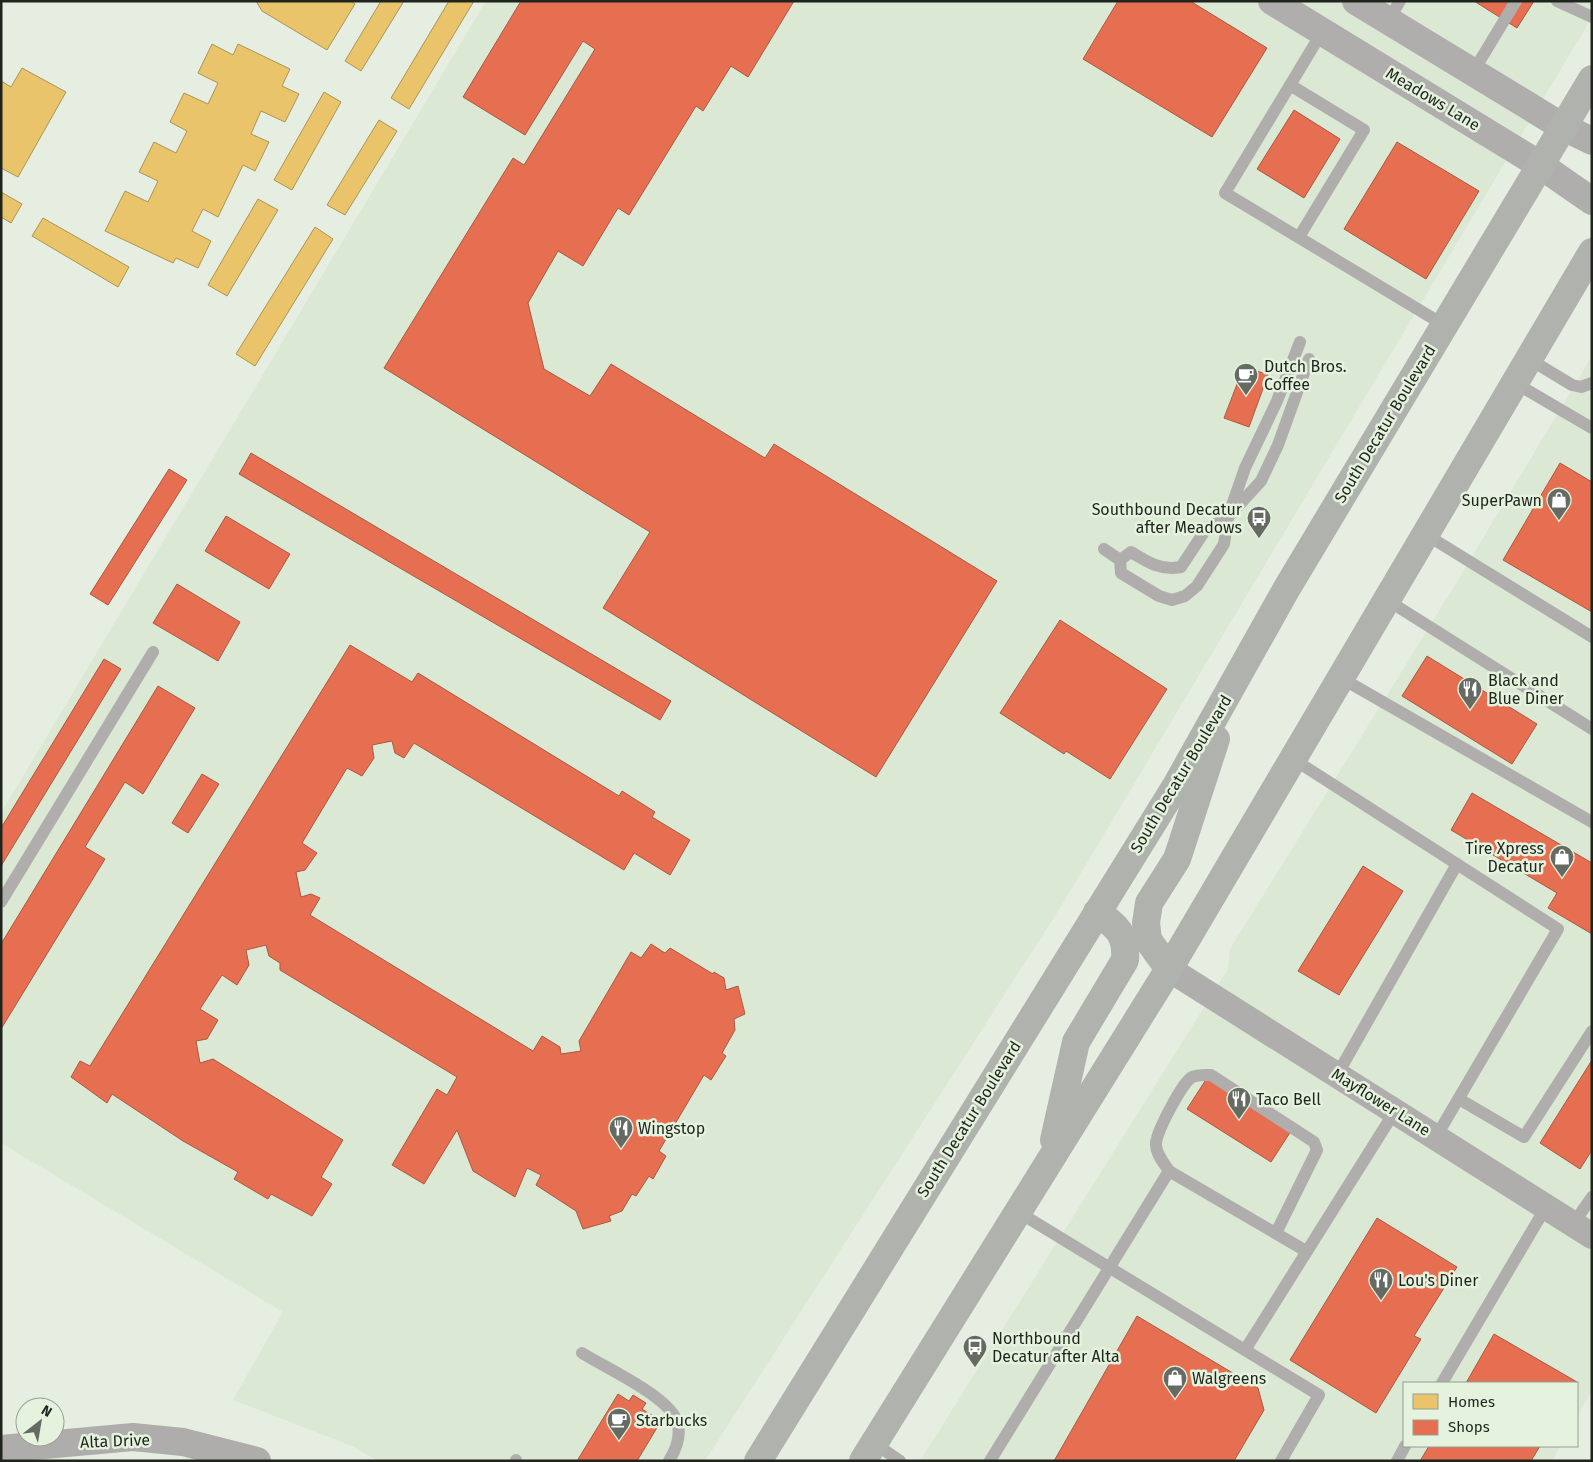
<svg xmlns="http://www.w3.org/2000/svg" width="1593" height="1462" viewBox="0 0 1593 1462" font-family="'Fira Sans',sans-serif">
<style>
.built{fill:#dbe8d4}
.homes{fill:#e9c46a;stroke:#ac9453}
.shops{fill:#e76f51;stroke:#ab5841}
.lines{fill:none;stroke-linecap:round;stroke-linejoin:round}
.service{stroke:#b0aead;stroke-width:12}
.minor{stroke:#b0aead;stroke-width:26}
.tertiary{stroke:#b0aead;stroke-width:28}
.secondary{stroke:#afadab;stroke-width:28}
.primary{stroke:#b0b2ad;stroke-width:28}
.labels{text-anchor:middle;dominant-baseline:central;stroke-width:5;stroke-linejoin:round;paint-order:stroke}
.street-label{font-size:16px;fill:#1f241d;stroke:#e5f2de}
.poi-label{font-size:16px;fill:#1f241d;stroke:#e5f2de;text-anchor:start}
</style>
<rect width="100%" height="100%" fill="#e6eee2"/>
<g class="built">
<path d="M 486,1 L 1592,1 L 1592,17 L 1060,908 L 705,1461 L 378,1461 L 352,1446 L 233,1400 L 283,1312 L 1,1143 L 1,813 Z"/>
<path d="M 1592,356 L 1592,1390 L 1577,1417 L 1577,1383 L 1404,1383 L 1404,1446 L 1560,1446 L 1552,1461 L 920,1461 L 1228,969 L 1230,949 L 1452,590 Z"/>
</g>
<g class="homes">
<path d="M 256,1 L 351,1 L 355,4 L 327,50 L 262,11 Z"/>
<path d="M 381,1 L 404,1 L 361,71 L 345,61 Z"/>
<path d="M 449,1 L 474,1 L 409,109 L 391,98 Z"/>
<path d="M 212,44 L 233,55 L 238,44 L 290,69 L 282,86 L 299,94 L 285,122 L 261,111 L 251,134 L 269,142 L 255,171 L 243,165 L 218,217 L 203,209 L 192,231 L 211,241 L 198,268 L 176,258 L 173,263 L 105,231 L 125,191 L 148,202 L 158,181 L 139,172 L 154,142 L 176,153 L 187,131 L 170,122 L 184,93 L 208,104 L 218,83 L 198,73 Z"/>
<path d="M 22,68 L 66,92 L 18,177 L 1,168 L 1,81 L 11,87 Z"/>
<path d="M 324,92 L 341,102 L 292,190 L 274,180 Z"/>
<path d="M 379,120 L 397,131 L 345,215 L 327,205 Z"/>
<path d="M 1,192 L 22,204 L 11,223 L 1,217 Z"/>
<path d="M 258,199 L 278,210 L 227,296 L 208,285 Z"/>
<path d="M 43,218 L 129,267 L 118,287 L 32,236 Z"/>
<path d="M 315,227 L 333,239 L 255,366 L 236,354 Z"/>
</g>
<g class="shops">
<path d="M 521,1 L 794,1 L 748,77 L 731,66 L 703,111 L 696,106 L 629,215 L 618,208 L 583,266 L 558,251 L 528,303 L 544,369 L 590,396 L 611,364 L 765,458 L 774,444 L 997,581 L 876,777 L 603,608 L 650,532 L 384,368 L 513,158 L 524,165 L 595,49 L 583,41 L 525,135 L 463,97 Z"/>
<path d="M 1118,1 L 1190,1 L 1267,48 L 1212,137 L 1083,59 Z"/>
<path d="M 1474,1 L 1534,1 L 1517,28 Z"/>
<path d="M 1294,110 L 1340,139 L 1304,198 L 1257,169 Z"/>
<path d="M 1397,142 L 1479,191 L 1426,279 L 1344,229 Z"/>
<path d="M 1244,366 L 1268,375 L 1249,427 L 1224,418 Z"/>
<path d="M 251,453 L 671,701 L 660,720 L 239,474 Z"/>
<path d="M 1560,463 L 1592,482 L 1592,612 L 1503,560 Z"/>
<path d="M 169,469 L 187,480 L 108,605 L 90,594 Z"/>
<path d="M 226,516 L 290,554 L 269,589 L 205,551 Z"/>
<path d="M 177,584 L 240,622 L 218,661 L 153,623 Z"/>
<path d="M 1060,620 L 1167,689 L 1110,779 L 1066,751 L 1064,754 L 1000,713 Z"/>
<path d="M 350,645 L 412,682 L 418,673 L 619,796 L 622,791 L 655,812 L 652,817 L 690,840 L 670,875 L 634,853 L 624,870 L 414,743 L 404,758 L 395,753 L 392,741 L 372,745 L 374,758 L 362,776 L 347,768 L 302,843 L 317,853 L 305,870 L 296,872 L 301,897 L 311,894 L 320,898 L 310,915 L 533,1051 L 542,1036 L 560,1047 L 561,1054 L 581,1051 L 579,1041 L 631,952 L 641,958 L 651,944 L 665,953 L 670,948 L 713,974 L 714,972 L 724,978 L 726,990 L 738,986 L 745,1014 L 734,1019 L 735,1030 L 722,1053 L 726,1056 L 711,1080 L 704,1075 L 659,1151 L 666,1156 L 653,1179 L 649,1176 L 636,1196 L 632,1194 L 622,1211 L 609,1216 L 611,1221 L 583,1229 L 576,1211 L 536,1185 L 541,1175 L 527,1168 L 515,1197 L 473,1171 L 457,1130 L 424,1184 L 392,1165 L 437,1089 L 447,1095 L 457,1077 L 280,970 L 280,963 L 269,956 L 266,945 L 246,950 L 249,965 L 237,985 L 222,975 L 200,1009 L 218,1020 L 207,1039 L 196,1041 L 200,1063 L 213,1059 L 343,1140 L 321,1177 L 332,1184 L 312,1216 L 271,1194 L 268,1199 L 234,1179 L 238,1172 L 183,1141 L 112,1094 L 107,1103 L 71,1077 L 80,1061 L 90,1066 Z"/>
<path d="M 1427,656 L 1537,724 L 1512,764 L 1402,696 Z"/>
<path d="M 104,659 L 121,669 L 1,866 L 1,828 Z"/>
<path d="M 158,686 L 195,708 L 143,794 L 125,782 L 85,847 L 105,859 L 1,1029 L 1,944 Z"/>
<path d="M 202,774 L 219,784 L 188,833 L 172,823 Z"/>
<path d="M 1472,793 L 1592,863 L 1592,934 L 1548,908 L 1557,893 L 1451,830 Z"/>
<path d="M 1363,866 L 1403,891 L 1339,995 L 1298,971 Z"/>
<path d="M 1592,1060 L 1592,1150 L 1580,1169 L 1540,1143 Z"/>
<path d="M 1207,1078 L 1291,1131 L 1271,1162 L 1187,1109 Z"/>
<path d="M 1377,1218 L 1457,1267 L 1414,1336 L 1421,1339 L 1376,1413 L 1290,1360 Z"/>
<path d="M 1137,1316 L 1258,1388 L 1264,1410 L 1234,1461 L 1054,1461 Z"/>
<path d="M 1494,1334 L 1577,1382 L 1576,1383 L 1466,1383 Z"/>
<path d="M 618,1394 L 629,1401 L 633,1395 L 646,1403 L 642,1409 L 661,1421 L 637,1461 L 577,1461 Z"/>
<path d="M 1429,1446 L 1540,1446 L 1531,1461 L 1420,1461 Z"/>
</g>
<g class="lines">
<g class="service">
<path d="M 1557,1 L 1592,17"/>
<path d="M 1388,21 L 1400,1"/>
<path d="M 1322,32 L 1225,193 L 1444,325"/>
<path d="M 1473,72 L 1516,1"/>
<path d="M 1290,85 L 1364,130 L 1299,237"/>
<path d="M 1529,359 L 1572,385 L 1581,387 L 1592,383"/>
<path d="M 1515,383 L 1592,428"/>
<path d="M 1425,534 L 1592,637"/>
<path d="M 1104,549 L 1120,560"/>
<path d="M 1120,560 L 1121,573 L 1159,596 L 1172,600 L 1185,596 L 1197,586 L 1224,544 L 1228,517 L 1245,468 L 1277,401 L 1300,342"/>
<path d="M 1120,560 L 1131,552 C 1147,562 1161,571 1181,567 L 1206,529 L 1228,517 L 1261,481 L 1278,445 L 1309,359"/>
<path d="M 1387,600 L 1592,729"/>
<path d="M 1341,678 L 1592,822"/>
<path d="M 1293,759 L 1558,929 L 1436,1137"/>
<path d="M 1,902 L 153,652"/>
<path d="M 1337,1075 L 1457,864"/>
<path d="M 1459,1099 L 1524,1137 L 1592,1031"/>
<path d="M 1169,1171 C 1164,1163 1155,1153 1156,1143 C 1157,1131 1182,1083 1192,1077 C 1199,1074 1204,1075 1211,1075 L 1314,1142 L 1317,1150 L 1276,1233"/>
<path d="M 1018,1212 L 1319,1395 L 1281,1461"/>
<path d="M 1573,1224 L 1592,1197"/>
<path d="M 1245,1350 L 1395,1111"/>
<path d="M 582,1353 C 606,1368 661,1393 675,1417 C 683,1432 677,1448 669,1461"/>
<path d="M 1442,1383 L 1546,1207"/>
<path d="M 874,1443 L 900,1461"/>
<path d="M 516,1461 L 516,1460"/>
<path d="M 990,1461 L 1169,1171 L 1306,1251"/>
<path d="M 1397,1461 L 1405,1446"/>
</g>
<path class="minor" d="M 1169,969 L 1592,1236"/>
<g class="tertiary">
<path d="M 1272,1 L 1540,165 L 1592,201"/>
<path d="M 1356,1 L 1563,127 L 1592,141"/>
</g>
<path class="secondary" d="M 1,1449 L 133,1437 L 183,1442 L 257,1461"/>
<g class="primary">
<path d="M 1169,969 L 1148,940 L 1146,923 L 1149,903 L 1177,859 L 1216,739"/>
<path d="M 1054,1140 L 1076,1042 L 1125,960 C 1127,934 1117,927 1097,912"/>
<path d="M 758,1461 L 1177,784 L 1287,588 L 1592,79"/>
<path d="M 863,1461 L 1169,969 L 1592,252"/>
</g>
</g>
<defs>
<symbol id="cafe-pin" viewBox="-11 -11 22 30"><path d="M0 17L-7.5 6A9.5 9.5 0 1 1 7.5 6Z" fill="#656b62" stroke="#e5f2de"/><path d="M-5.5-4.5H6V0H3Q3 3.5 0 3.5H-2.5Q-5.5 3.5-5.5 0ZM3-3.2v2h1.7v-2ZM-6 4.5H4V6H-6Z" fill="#fff"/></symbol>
<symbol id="shop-pin" viewBox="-11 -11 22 30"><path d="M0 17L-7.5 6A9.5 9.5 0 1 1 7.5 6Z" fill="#656b62" stroke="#e5f2de"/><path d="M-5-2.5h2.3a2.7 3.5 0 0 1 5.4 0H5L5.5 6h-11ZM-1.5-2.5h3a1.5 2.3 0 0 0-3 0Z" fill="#fff"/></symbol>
<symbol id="bus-pin" viewBox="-11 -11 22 30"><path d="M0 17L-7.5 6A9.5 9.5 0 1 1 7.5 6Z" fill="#656b62" stroke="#e5f2de"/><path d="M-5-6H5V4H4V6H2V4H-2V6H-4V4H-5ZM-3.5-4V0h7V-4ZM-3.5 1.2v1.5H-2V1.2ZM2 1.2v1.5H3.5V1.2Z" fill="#fff"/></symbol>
<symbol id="restaurant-pin" viewBox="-11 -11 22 30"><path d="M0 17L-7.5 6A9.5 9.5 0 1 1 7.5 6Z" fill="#656b62" stroke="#e5f2de"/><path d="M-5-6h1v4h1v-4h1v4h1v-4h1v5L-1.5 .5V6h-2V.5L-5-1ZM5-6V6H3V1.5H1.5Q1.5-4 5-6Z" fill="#fff"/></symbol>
</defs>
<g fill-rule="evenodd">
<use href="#cafe-pin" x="1232" y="361" width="28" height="38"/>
<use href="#shop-pin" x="1545" y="486" width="28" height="38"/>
<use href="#bus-pin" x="1245" y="504" width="28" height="38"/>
<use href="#restaurant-pin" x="1456" y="675" width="28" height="38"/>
<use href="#shop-pin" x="1548" y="843" width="28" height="38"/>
<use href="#restaurant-pin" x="1225" y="1085" width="28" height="38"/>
<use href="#restaurant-pin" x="607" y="1114" width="28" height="38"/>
<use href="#restaurant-pin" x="1367" y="1266" width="28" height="38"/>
<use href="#bus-pin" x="961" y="1333" width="28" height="38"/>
<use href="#shop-pin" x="1161" y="1364" width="28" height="38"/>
<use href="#cafe-pin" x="605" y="1406" width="28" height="38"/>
</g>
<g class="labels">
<g class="street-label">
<text transform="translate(1433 99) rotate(31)">Meadows Lane</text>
<text transform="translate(1385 424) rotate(-59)">South Decatur Boulevard</text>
<text transform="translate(1181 774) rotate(-59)">South Decatur Boulevard</text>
<text transform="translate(1381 1102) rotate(32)">Mayflower Lane</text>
<text transform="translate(969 1119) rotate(-58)">South Decatur Boulevard</text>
<text transform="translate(115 1441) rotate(-2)">Alta Drive</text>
</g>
<g class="poi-label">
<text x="1264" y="366">Dutch Bros.<tspan x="1264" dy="18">Coffee</tspan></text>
<text x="1542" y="500" text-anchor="end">SuperPawn</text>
<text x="1242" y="509" text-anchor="end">Southbound Decatur<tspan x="1242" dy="18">after Meadows</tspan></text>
<text x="1488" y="680">Black and<tspan x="1488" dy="18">Blue Diner</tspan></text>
<text x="1544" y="848" text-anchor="end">Tire Xpress<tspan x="1544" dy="18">Decatur</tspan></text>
<text x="1256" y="1099">Taco Bell</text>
<text x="638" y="1128">Wingstop</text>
<text x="1398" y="1280">Lou's Diner</text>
<text x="992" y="1338">Northbound<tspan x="992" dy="18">Decatur after Alta</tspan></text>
<text x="1192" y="1378">Walgreens</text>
<text x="636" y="1420">Starbucks</text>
</g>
</g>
<rect width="1593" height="1462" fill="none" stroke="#1f241d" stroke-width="5"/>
<rect x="1403" y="1382" width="175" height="65" fill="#e5f2de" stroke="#96a091"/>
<rect x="1413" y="1394" width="25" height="15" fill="#e9c46a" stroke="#96a091"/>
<text x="1448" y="1407" font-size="15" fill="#1f241d">Homes</text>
<rect x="1413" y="1420" width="25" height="15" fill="#e76f51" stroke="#96a091"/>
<text x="1448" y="1432" font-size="15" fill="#1f241d">Shops</text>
<g transform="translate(40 1422) rotate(31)"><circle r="24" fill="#e5f2de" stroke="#96a091"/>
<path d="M0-4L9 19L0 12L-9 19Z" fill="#656b62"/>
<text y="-8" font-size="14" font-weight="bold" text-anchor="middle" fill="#1f241d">N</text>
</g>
</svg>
